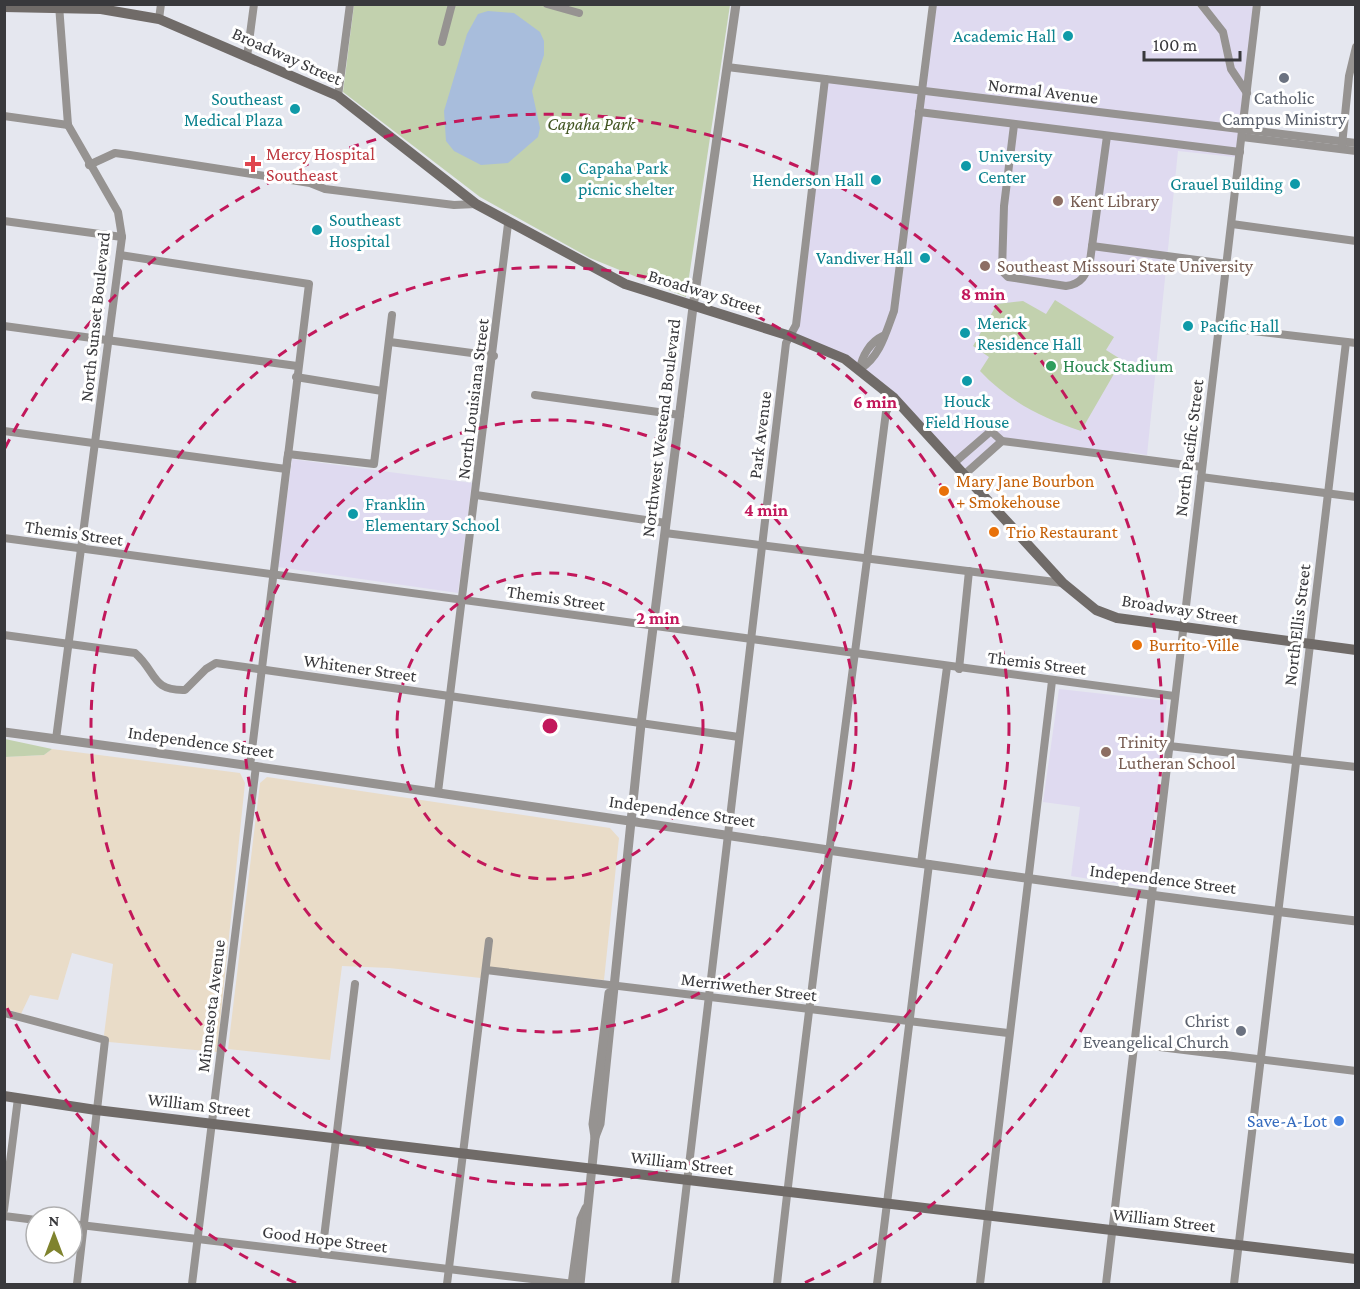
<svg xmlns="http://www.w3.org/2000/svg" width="1360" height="1289" viewBox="0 0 1360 1289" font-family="'Crimson Pro',serif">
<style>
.industrial{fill:#e9dcc8}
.education{fill:#dfdaf0}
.green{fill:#c2d1ae}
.water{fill:#a8bddc}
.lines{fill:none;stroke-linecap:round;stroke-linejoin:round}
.minor{stroke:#969391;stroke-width:8}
.tertiary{stroke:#969391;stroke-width:9}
.secondary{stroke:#706b68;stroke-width:10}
.ring{fill:none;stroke:#c2185b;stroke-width:3;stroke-dasharray:10 8}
.culture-dot{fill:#0f9aa8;stroke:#fff;stroke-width:2}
.worship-dot{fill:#6b7280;stroke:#fff;stroke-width:2}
.health-dot{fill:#e0444e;stroke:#fff;stroke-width:2}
.education-dot{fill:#8d6e63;stroke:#fff;stroke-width:2}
.leisure-dot{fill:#2e9e5b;stroke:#fff;stroke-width:2}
.food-dot{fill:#e8710a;stroke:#fff;stroke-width:2}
.shop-dot{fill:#3f7fe0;stroke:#fff;stroke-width:2}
.labels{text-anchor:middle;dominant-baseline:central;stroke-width:6;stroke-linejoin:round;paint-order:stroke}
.culture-label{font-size:18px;fill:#0d838f;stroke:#fff;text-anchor:start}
.street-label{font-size:18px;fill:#39393c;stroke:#fff}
.worship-label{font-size:18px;fill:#5b616d;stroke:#fff}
.park-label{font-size:18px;font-style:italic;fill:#415521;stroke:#fff}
.health-label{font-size:18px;fill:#be3a42;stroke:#fff;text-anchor:start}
.education-label{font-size:18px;fill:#785e54;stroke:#fff;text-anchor:start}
.leisure-label{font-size:18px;fill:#27864d;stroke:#fff;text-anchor:start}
.food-label{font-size:18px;fill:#c56008;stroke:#fff;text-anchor:start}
.shop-label{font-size:18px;fill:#366cbe;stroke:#fff;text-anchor:end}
.centre{fill:#c2185b;stroke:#fff;stroke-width:3}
.ring-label{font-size:18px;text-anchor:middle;font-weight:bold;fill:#c2185b;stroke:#fff;stroke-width:6;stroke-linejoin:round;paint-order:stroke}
</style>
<rect width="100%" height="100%" fill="#e5e7ef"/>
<g class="industrial">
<path d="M 52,749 L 240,773 L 245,783 L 217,1052 L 109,1042 L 104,1035 L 113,964 L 72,953 L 58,1000 L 30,995 L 21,1014 L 5,1008 L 4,757 L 44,755 Z"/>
<path d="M 267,777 L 610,828 L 619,838 L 604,980 L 482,968 L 481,978 L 389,968 L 342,966 L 330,1060 L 228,1049 L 260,783 Z"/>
</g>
<g class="education">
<path d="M 933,5 L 1254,5 L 1242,130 L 1235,157 L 1178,151 L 1147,455 L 1130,452 L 1125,457 L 1002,441 L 965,474 L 860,369 L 790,336 L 796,324 L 825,79 L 922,91 Z"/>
<path d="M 292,459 L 472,483 L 458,593 L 278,567 Z"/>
<path d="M 1059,689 L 1167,701 L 1146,888 L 1071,876 L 1080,807 L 1043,802 Z"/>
</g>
<g class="green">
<path d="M 354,5 L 730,5 L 686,297 L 590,258 L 480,197 L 343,92 Z"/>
<path d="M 1055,300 L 1114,337 L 1106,350 L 1122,360 L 1081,431 C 1042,418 1008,401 980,371 L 989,357 L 973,346 L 997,304 L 1023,301 L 1046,314 Z"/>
<path d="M 5,739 L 52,749 L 44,755 L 5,757 Z"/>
</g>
<path class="water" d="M 488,11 L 514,13 L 540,32 L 544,41 L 544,55 L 532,91 L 540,128 L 538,137 L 508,163 L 481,165 L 454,151 L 446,141 L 444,111 L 467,34 L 478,14 Z"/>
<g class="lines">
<g class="minor">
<path d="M 547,4 L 579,13"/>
<path d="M 1201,4 L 1223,32 L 1231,69 L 1247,93"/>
<path d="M 159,19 L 161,4"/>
<path d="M 442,42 L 452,4"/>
<path d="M 247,57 L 254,4"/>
<path d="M 727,67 L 1356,143"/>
<path d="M 338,96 L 350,4"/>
<path d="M 919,112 L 1240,152"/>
<path d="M 4,116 L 68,125"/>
<path d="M 1014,125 L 1004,206 L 1002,271 L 1008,277 L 1066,286 C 1082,284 1086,275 1090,261 L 1107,136"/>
<path d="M 1242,137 L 1356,151"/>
<path d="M 1342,145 L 1349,76 L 1356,47"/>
<path d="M 89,165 L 115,153 L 130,155 L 310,183 L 325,189 L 454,205 L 476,204"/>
<path d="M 4,221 L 122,237"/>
<path d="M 1232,224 L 1356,241"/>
<path d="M 1092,246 L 1227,264"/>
<path d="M 120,255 L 309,284 L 250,766"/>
<path d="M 4,326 L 297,366"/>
<path d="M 1219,327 L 1356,343"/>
<path d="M 390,342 L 494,356"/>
<path d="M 860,369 C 880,357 886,332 894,311 L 933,4"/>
<path d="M 860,369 C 862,356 870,342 883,336"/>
<path d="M 296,377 L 382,391"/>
<path d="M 535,395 L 680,415"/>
<path d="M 4,431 L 286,469 L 288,454 L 374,464 L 392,315"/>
<path d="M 954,463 L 991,431 L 1002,441 L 1202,467"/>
<path d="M 965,474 L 1002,441"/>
<path d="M 1201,477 L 1356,497"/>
<path d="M 476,495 L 666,523"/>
<path d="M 665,533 L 1063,583"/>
<path d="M 4,538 L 1174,696"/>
<path d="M 4,635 L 135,653 C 157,672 151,691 185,690 L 206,669 L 216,663 L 739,737"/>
<path d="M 959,669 L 969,571"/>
<path d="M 56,739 L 122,237 L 118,212 L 68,125 L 59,5"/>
<path d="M 1169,746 L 1356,767"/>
<path d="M 438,792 L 508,224"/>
<path d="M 921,863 L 947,667"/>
<path d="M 486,970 L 1008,1033"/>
<path d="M 4,1013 L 105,1040 L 77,1284"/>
<path d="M 1135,1044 L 1356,1071"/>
<path d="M 4,1210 L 18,1098"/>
<path d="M 4,1216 L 36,1220"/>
<path d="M 72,1224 L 574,1284"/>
<path d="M 322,1254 L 355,984"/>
<path d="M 192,1284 L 256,766"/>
<path d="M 447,1284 L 489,941"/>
<path d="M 675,1284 L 786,343 L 796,325 L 825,79"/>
<path d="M 777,1284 C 809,993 849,703 886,412 L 894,398"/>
<path d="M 877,1284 L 929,864"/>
<path d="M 980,1284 L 1052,681"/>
<path d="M 1106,1284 L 1257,4"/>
<path d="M 1234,1284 L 1346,342"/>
</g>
<g class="tertiary">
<path d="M 4,732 C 455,791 904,867 1356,921"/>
<path d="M 595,1137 L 600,1124 L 641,724 L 693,307 L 736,4"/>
<path d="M 572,1284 L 581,1219 L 586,1208"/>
<path d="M 580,1284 L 595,1137 L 593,1124 L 609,993"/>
</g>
<g class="secondary">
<path d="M 4,7 L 101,9 L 159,19 L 338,96 L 476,204 L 625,284 L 790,336 L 845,359 L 894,398 L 1063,583 L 1096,610 L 1117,618 L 1356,650"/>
<path d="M 4,1096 L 96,1110 L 1356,1259"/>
</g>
</g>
<g class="ring">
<circle cx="550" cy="726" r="153"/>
<circle cx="550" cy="726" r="306"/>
<circle cx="550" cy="726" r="459"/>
<path d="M296 1283A612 612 0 0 1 5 1004M5 448A612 612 0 1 1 804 1283"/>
</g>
<g class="culture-dot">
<circle cx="1068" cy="36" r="6"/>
<circle cx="295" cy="109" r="6"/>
<circle cx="966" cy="166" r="6"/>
<circle cx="566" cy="178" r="6"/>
<circle cx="876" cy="180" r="6"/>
<circle cx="1295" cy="184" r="6"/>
<circle cx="317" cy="230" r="6"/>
<circle cx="925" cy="258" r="6"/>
<circle cx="1188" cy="326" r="6"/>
<circle cx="965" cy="333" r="6"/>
<circle cx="967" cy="381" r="6"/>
<circle cx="353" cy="514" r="6"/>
</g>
<g class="worship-dot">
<circle cx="1284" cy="78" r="6"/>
<circle cx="1241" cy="1031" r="6"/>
</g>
<path class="health-dot" d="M250 155h6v6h6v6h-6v6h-6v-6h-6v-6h6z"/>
<g class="education-dot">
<circle cx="1058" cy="201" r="6"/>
<circle cx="985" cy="266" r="6"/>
<circle cx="1106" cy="752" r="6"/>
</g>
<circle class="leisure-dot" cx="1051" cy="366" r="6"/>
<g class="food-dot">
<circle cx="944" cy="491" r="6"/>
<circle cx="994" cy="532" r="6"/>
<circle cx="1137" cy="645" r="6"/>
</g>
<circle class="shop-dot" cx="1339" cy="1121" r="6"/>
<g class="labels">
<g class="culture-label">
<text x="1056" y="36" text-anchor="end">Academic Hall</text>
<text x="283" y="99" text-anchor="end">Southeast<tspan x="283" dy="21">Medical Plaza</tspan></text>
<text x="978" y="156">University<tspan x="978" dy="21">Center</tspan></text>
<text x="578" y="168">Capaha Park<tspan x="578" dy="21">picnic shelter</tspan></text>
<text x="864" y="180" text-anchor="end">Henderson Hall</text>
<text x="1283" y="184" text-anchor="end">Grauel Building</text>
<text x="329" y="220">Southeast<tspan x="329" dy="21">Hospital</tspan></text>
<text x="913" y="258" text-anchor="end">Vandiver Hall</text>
<text x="977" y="323">Merick<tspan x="977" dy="21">Residence Hall</tspan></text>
<text x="1200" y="326">Pacific Hall</text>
<text x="967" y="401" text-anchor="middle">Houck<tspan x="967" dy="21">Field House</tspan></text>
<text x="365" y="504">Franklin<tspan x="365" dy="21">Elementary School</tspan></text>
</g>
<g class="street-label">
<text transform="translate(287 56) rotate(24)">Broadway Street</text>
<text transform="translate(1043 91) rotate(7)">Normal Avenue</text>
<text transform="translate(705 292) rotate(17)">Broadway Street</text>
<text transform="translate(95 317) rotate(-84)">North Sunset Boulevard</text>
<text transform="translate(473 399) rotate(-83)">North Louisiana Street</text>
<text transform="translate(661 428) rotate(-83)">Northwest Westend Boulevard</text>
<text transform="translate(760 435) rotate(-83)">Park Avenue</text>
<text transform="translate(1189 448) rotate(-83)">North Pacific Street</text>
<text transform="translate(74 533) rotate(8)">Themis Street</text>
<text transform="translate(556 598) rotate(8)">Themis Street</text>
<text transform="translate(1180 609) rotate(9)">Broadway Street</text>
<text transform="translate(1297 625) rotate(-83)">North Ellis Street</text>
<text transform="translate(1037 663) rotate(7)">Themis Street</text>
<text transform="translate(360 668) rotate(8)">Whitener Street</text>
<text transform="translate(201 742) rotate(8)">Independence Street</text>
<text transform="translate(682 811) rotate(8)">Independence Street</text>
<text transform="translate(1163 879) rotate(7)">Independence Street</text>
<text transform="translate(749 987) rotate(7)">Merriwether Street</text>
<text transform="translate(211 1006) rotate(-83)">Minnesota Avenue</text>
<text transform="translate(199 1105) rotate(7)">William Street</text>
<text transform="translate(682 1163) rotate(7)">William Street</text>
<text transform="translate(1164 1220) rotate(7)">William Street</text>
<text transform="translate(325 1239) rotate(7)">Good Hope Street</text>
</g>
<g class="worship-label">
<text x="1284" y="98">Catholic<tspan x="1284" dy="21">Campus Ministry</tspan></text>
<text x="1229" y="1021" text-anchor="end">Christ<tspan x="1229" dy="21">Eveangelical Church</tspan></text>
</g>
<g class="park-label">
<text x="591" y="124">Capaha Park</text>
</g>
<g class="health-label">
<text x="266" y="154">Mercy Hospital<tspan x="266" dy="21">Southeast</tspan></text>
</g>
<g class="education-label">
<text x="1070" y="201">Kent Library</text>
<text x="997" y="266">Southeast Missouri State University</text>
<text x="1118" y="742">Trinity<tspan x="1118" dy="21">Lutheran School</tspan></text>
</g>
<g class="leisure-label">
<text x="1063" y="366">Houck Stadium</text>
</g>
<g class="food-label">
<text x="956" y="481">Mary Jane Bourbon<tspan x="956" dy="21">+ Smokehouse</tspan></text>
<text x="1006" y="532">Trio Restaurant</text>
<text x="1149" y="645">Burrito-Ville</text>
</g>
<g class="shop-label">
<text x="1327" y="1121">Save-A-Lot</text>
</g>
</g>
<circle cx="550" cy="726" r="9" class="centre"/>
<g class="ring-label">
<text x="983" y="300">8 min</text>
<text x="875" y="408">6 min</text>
<text x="766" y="516">4 min</text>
<text x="658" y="624">2 min</text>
</g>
<rect width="1360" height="1289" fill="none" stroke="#39393c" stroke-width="12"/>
<g transform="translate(54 1235)"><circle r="28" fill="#ffffff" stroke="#b0b0b1" stroke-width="1.5"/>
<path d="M0-4.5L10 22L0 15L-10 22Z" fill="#7f832e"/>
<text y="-9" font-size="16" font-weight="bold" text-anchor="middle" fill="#39393c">N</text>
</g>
<path d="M1144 51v9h96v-9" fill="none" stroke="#39393c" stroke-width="3"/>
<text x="1153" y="51" font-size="18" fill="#39393c" stroke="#ffffff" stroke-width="4.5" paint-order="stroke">100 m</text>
</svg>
